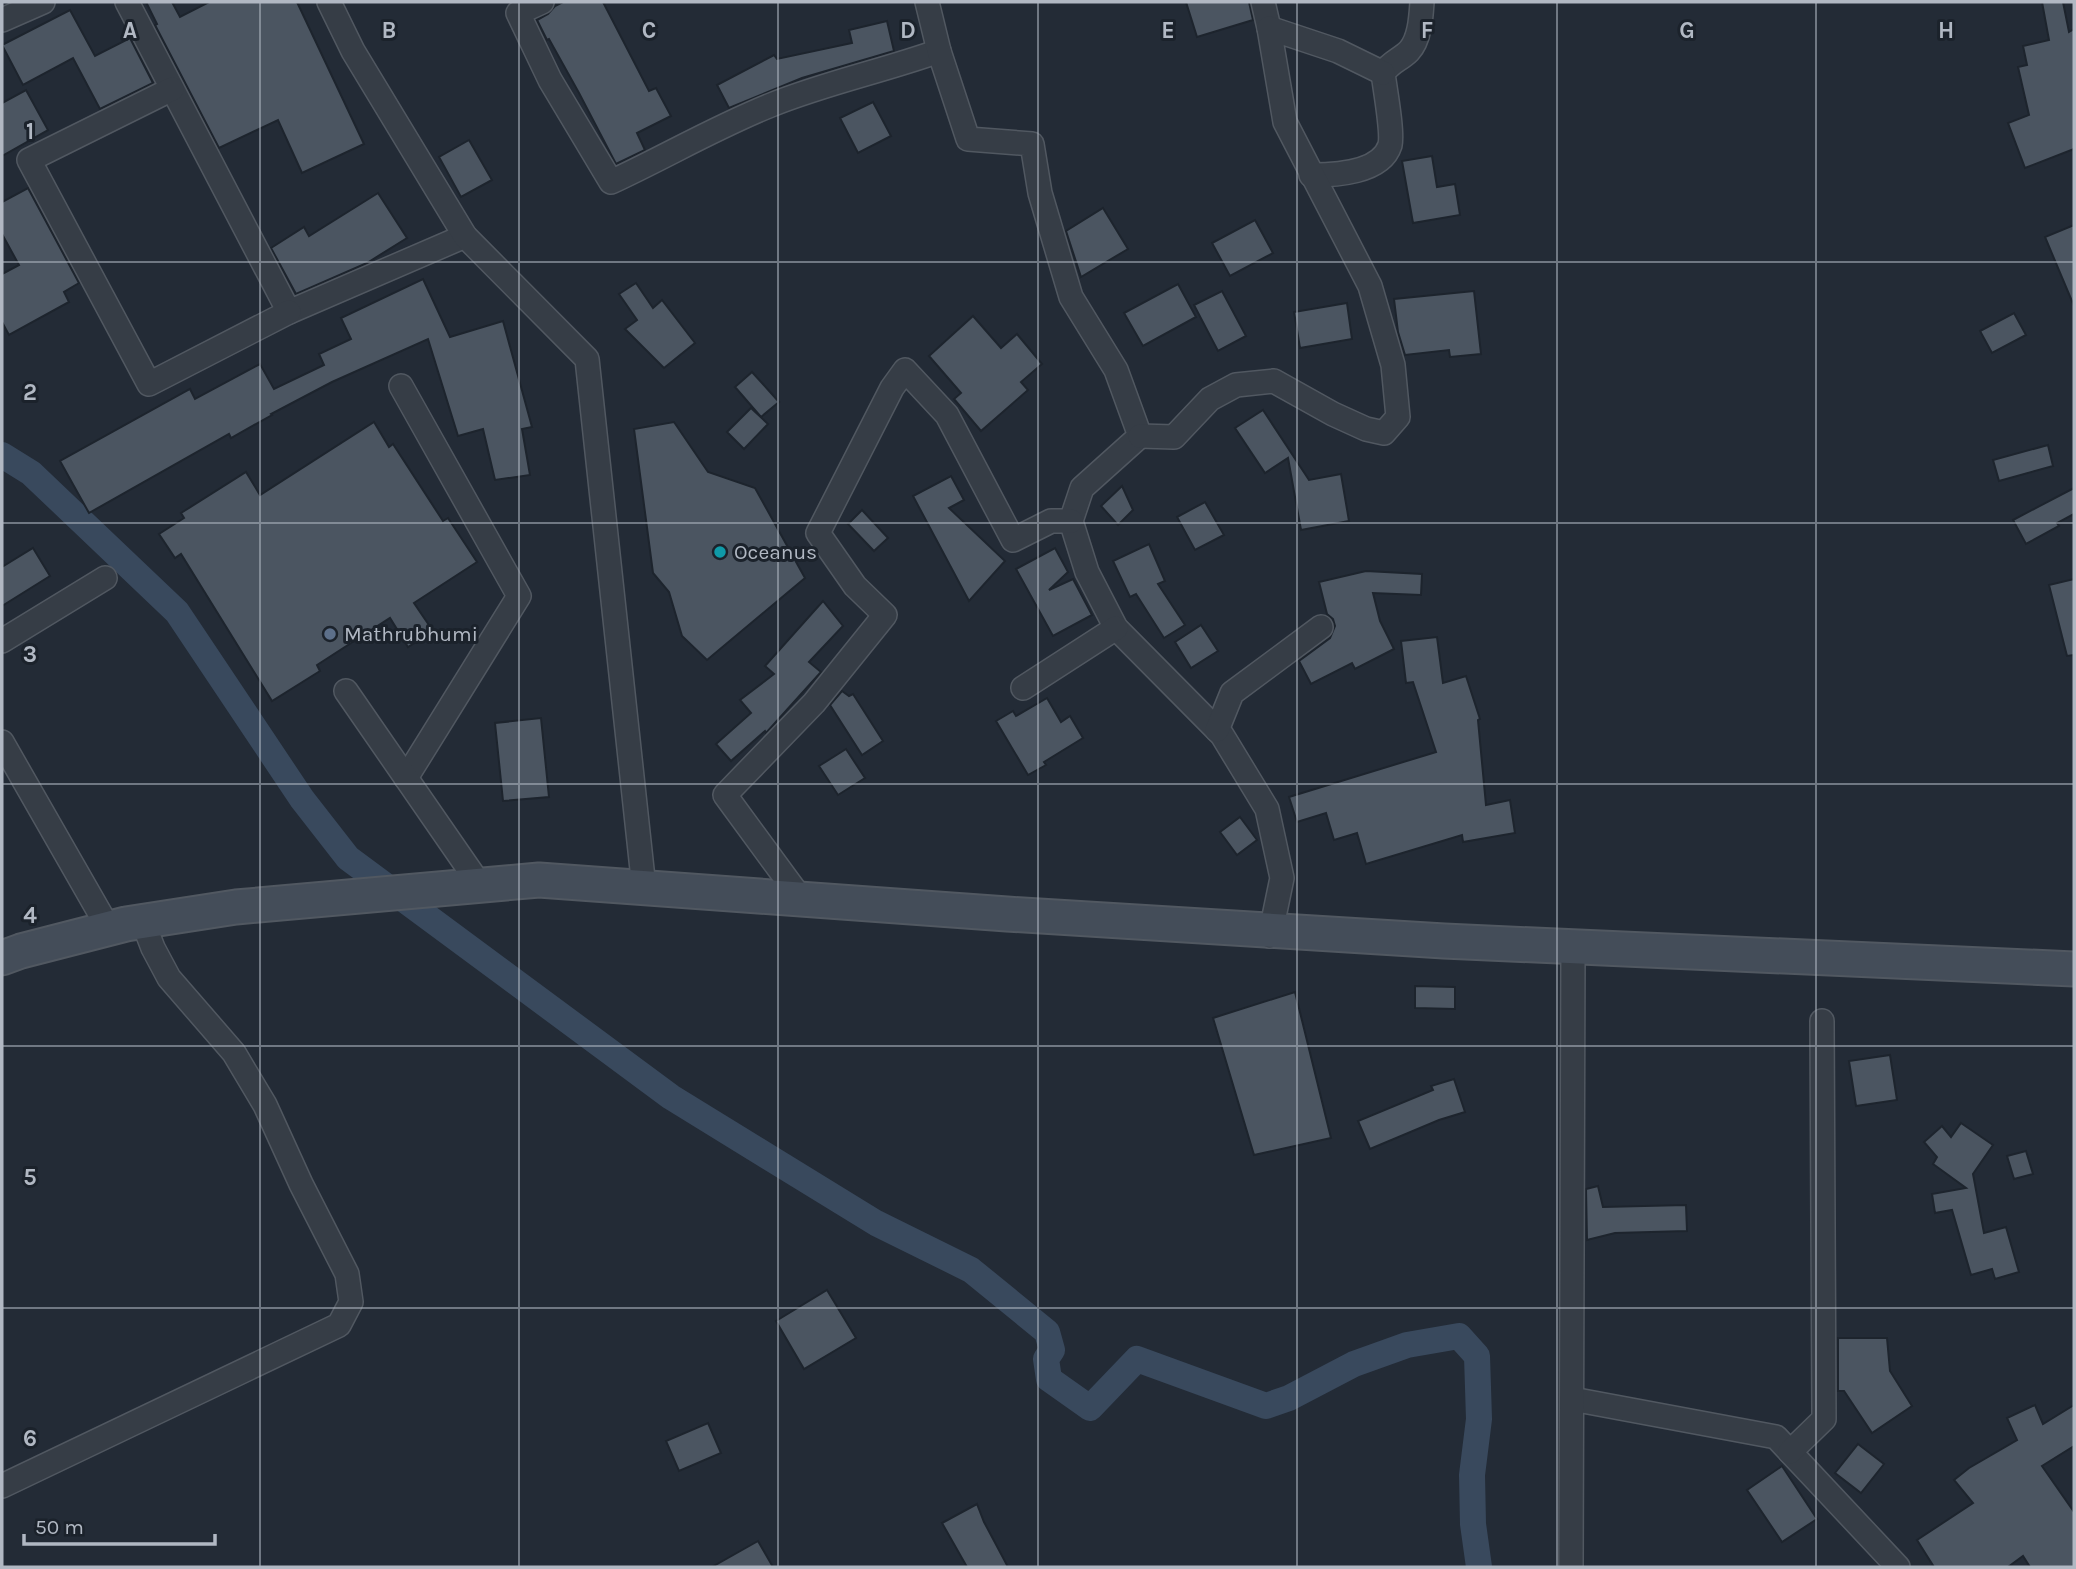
<svg xmlns="http://www.w3.org/2000/svg" width="2076" height="1569" viewBox="0 0 2076 1569" font-family="Karla,sans-serif">
<style>
.lines{fill:none;stroke-linecap:round;stroke-linejoin:round}
.canal{stroke:#39495d;stroke-width:26}
.building{fill:#4b5561;stroke:#1d242d;stroke-width:2}
.street-casing{stroke:#515861;stroke-width:26}
.secondary-casing{stroke:#515861;stroke-width:37}
.street{stroke:#363d46;stroke-width:23}
.secondary{stroke:#444d59;stroke-width:33}
.grid{fill:none;stroke:#b1b8c3;stroke-width:2;stroke-opacity:0.55}
.culture-dot{fill:#0f9aa8;stroke:#1b222b;stroke-width:2.5}
.service-dot{fill:#5c6f8a;stroke:#1b222b;stroke-width:2.5}
.labels{text-anchor:middle;dominant-baseline:central;stroke-width:6;stroke-linejoin:round;paint-order:stroke}
.poi-label{font-size:21px;fill:#b1b8c3;stroke:#1b222b;text-anchor:start}
.grid-label{font-size:23px;text-anchor:middle;font-weight:bold;fill:#b1b8c3;stroke:#1b222b;stroke-width:6;stroke-linejoin:round;paint-order:stroke}
</style>
<rect width="100%" height="100%" fill="#232b36"/>
<g class="lines">
<path class="canal" d="M 2,455 L 31,473 L 177,612 L 302,799 L 348,858 L 671,1097 L 876,1223 L 971,1270 L 1047,1332 L 1052,1350 L 1046,1359 L 1049,1379 L 1090,1408 L 1137,1359 L 1266,1406 L 1289,1398 L 1354,1364 L 1407,1345 L 1459,1336 L 1477,1356 L 1479,1419 L 1472,1475 L 1473,1524 L 1479,1567"/>
</g>
<g class="building">
<path d="M 146,2 L 172,2 L 180,17 L 209,2 L 297,2 L 364,144 L 302,173 L 278,120 L 219,148 L 155,25 L 157,24 Z"/>
<path d="M 563,2 L 603,2 L 649,91 L 656,88 L 671,116 L 637,133 L 645,150 L 616,164 L 579,93 L 549,39 L 547,40 L 537,20 L 548,14 L 555,6 Z"/>
<path d="M 1186,2 L 1249,2 L 1253,20 L 1197,37 Z"/>
<path d="M 2042,2 L 2063,2 L 2069,32 L 2074,29 L 2074,149 L 2025,168 L 2008,123 L 2029,115 L 2018,67 L 2027,65 L 2023,46 L 2049,40 Z"/>
<path d="M 70,10 L 95,56 L 130,38 L 153,83 L 100,109 L 73,58 L 23,85 L 2,45 Z"/>
<path d="M 887,21 L 894,51 L 802,78 L 729,108 L 717,85 L 774,55 L 777,59 L 852,43 L 849,30 Z"/>
<path d="M 26,90 L 48,130 L 2,156 L 2,103 Z"/>
<path d="M 873,102 L 891,136 L 858,153 L 840,118 Z"/>
<path d="M 469,140 L 492,180 L 461,197 L 439,157 Z"/>
<path d="M 1432,156 L 1437,187 L 1455,184 L 1460,215 L 1413,223 L 1402,161 Z"/>
<path d="M 28,188 L 79,283 L 64,292 L 69,302 L 9,335 L 2,322 L 2,274 L 19,265 L 2,234 L 2,202 Z"/>
<path d="M 378,193 L 407,238 L 367,263 L 296,294 L 271,248 L 304,227 L 309,236 Z"/>
<path d="M 1103,208 L 1128,249 L 1081,277 L 1066,231 Z"/>
<path d="M 1255,220 L 1273,253 L 1230,276 L 1212,243 Z"/>
<path d="M 2074,225 L 2074,306 L 2045,237 Z"/>
<path d="M 423,279 L 450,337 L 503,321 L 532,427 L 522,429 L 530,475 L 495,480 L 483,429 L 458,436 L 428,339 L 332,382 L 271,414 L 272,415 L 231,438 L 229,434 L 89,513 L 60,461 L 190,389 L 195,399 L 260,364 L 274,389 L 324,365 L 319,354 L 351,339 L 341,318 Z"/>
<path d="M 636,283 L 653,308 L 662,300 L 695,343 L 664,368 L 625,329 L 637,320 L 619,294 Z"/>
<path d="M 1178,284 L 1196,317 L 1143,346 L 1124,313 Z"/>
<path d="M 1222,291 L 1246,336 L 1218,351 L 1194,305 Z"/>
<path d="M 1474,291 L 1481,354 L 1450,357 L 1449,350 L 1405,355 L 1398,332 L 1394,299 Z"/>
<path d="M 1347,303 L 1352,339 L 1300,348 L 1294,312 Z"/>
<path d="M 2014,313 L 2026,335 L 1992,353 L 1980,331 Z"/>
<path d="M 973,316 L 1001,348 L 1017,334 L 1042,364 L 1021,382 L 1028,390 L 981,431 L 954,399 L 961,393 L 929,356 Z"/>
<path d="M 752,372 L 779,402 L 761,417 L 735,387 Z"/>
<path d="M 751,408 L 768,424 L 744,449 L 727,432 Z"/>
<path d="M 1263,410 L 1309,480 L 1341,474 L 1349,521 L 1301,530 L 1288,458 L 1265,473 L 1235,428 Z"/>
<path d="M 374,422 L 389,447 L 393,444 L 443,521 L 448,518 L 477,562 L 414,603 L 433,631 L 408,647 L 390,618 L 317,665 L 320,671 L 272,701 L 181,554 L 175,558 L 159,534 L 184,518 L 181,513 L 246,472 L 260,495 Z"/>
<path d="M 674,422 L 708,472 L 755,488 L 805,578 L 707,660 L 682,636 L 669,592 L 653,573 L 634,429 Z"/>
<path d="M 2048,445 L 2053,466 L 1999,481 L 1993,460 Z"/>
<path d="M 951,476 L 964,500 L 949,508 L 1005,561 L 969,601 L 913,496 Z"/>
<path d="M 1122,486 L 1133,510 L 1118,525 L 1101,506 Z"/>
<path d="M 2074,488 L 2074,514 L 2057,523 L 2059,526 L 2026,544 L 2013,520 Z"/>
<path d="M 1205,502 L 1224,535 L 1195,550 L 1177,517 Z"/>
<path d="M 862,510 L 888,538 L 874,551 L 848,524 Z"/>
<path d="M 1149,544 L 1165,581 L 1158,584 L 1185,625 L 1164,638 L 1136,594 L 1130,597 L 1113,561 Z"/>
<path d="M 33,548 L 50,576 L 2,606 L 2,567 Z"/>
<path d="M 1055,548 L 1068,572 L 1049,590 L 1073,579 L 1092,615 L 1053,636 L 1016,569 Z"/>
<path d="M 1366,571 L 1422,574 L 1421,595 L 1373,593 L 1380,621 L 1394,649 L 1355,669 L 1352,663 L 1311,684 L 1299,661 L 1330,638 L 1335,626 L 1333,619 L 1327,614 L 1319,582 Z"/>
<path d="M 2074,579 L 2074,655 L 2067,656 L 2049,585 Z"/>
<path d="M 823,601 L 843,626 L 809,662 L 821,672 L 766,733 L 765,731 L 731,761 L 716,744 L 751,713 L 740,700 L 774,674 L 765,666 Z"/>
<path d="M 1201,625 L 1218,651 L 1191,668 L 1175,642 Z"/>
<path d="M 1437,637 L 1443,683 L 1466,676 L 1480,719 L 1478,720 L 1486,805 L 1510,800 L 1515,833 L 1463,842 L 1462,835 L 1366,864 L 1357,833 L 1334,840 L 1326,813 L 1297,822 L 1289,797 L 1436,752 L 1413,682 L 1406,683 L 1401,641 Z"/>
<path d="M 842,691 L 849,696 L 853,694 L 883,741 L 862,755 L 830,705 Z"/>
<path d="M 1047,698 L 1061,722 L 1070,716 L 1083,738 L 1044,762 L 1046,765 L 1028,775 L 996,721 L 1013,711 L 1016,716 Z"/>
<path d="M 541,718 L 549,797 L 503,801 L 495,723 Z"/>
<path d="M 846,749 L 865,778 L 838,795 L 819,766 Z"/>
<path d="M 1240,817 L 1257,840 L 1237,855 L 1220,832 Z"/>
<path d="M 1415,986 L 1455,987 L 1455,1009 L 1415,1008 Z"/>
<path d="M 1295,992 L 1331,1138 L 1254,1155 L 1213,1018 Z"/>
<path d="M 1890,1055 L 1897,1100 L 1856,1106 L 1849,1061 Z"/>
<path d="M 1454,1079 L 1465,1112 L 1439,1120 L 1370,1149 L 1358,1121 L 1433,1090 L 1431,1086 Z"/>
<path d="M 1961,1123 L 1993,1145 L 1973,1174 L 1984,1233 L 2006,1227 L 2019,1272 L 1995,1279 L 1992,1269 L 1971,1275 L 1952,1210 L 1935,1213 L 1932,1194 L 1966,1188 L 1933,1164 L 1937,1157 L 1924,1142 L 1942,1126 L 1951,1137 Z"/>
<path d="M 2026,1151 L 2033,1174 L 2014,1179 L 2007,1156 Z"/>
<path d="M 1598,1186 L 1603,1207 L 1686,1205 L 1687,1231 L 1615,1233 L 1587,1240 L 1586,1189 Z"/>
<path d="M 827,1290 L 856,1338 L 804,1369 L 776,1321 Z"/>
<path d="M 1838,1338 L 1887,1338 L 1890,1371 L 1912,1406 L 1872,1433 L 1844,1391 L 1838,1391 Z"/>
<path d="M 2035,1405 L 2043,1424 L 2074,1405 L 2074,1446 L 2042,1466 L 2074,1512 L 2074,1567 L 2030,1567 L 2023,1556 L 2008,1567 L 1934,1567 L 1917,1540 L 1973,1503 L 1954,1480 L 1969,1468 L 2017,1440 L 2007,1418 Z"/>
<path d="M 708,1423 L 721,1453 L 679,1471 L 666,1441 Z"/>
<path d="M 1858,1444 L 1884,1464 L 1861,1493 L 1835,1473 Z"/>
<path d="M 1782,1466 L 1817,1519 L 1782,1542 L 1747,1490 Z"/>
<path d="M 977,1504 L 984,1522 L 1008,1567 L 967,1567 L 942,1523 Z"/>
<path d="M 758,1541 L 773,1567 L 712,1567 Z"/>
</g>
<g class="lines">
<defs>
<g id="street">
<path d="M 127,2 L 289,312 L 465,236"/>
<path d="M 329,2 L 353,51 L 465,236 L 587,359 L 644,888"/>
<path d="M 542,2 L 518,13 L 550,80 L 611,182 C 665,157 716,127 771,105 C 825,83 883,71 939,51"/>
<path d="M 927,2 L 939,51 L 968,139 L 1032,144 L 1040,193 L 1071,297 L 1116,370 L 1140,436 L 1082,488 L 1071,521 L 1087,572 L 1116,628 L 1222,735 L 1267,809 L 1282,878 L 1270,936"/>
<path d="M 1263,2 L 1269,28"/>
<path d="M 2,20 L 43,2"/>
<path d="M 172,89 L 29,160 L 149,384 L 289,312"/>
<path d="M 1311,175 C 1335,175 1381,173 1390,145 C 1393,132 1385,89 1383,73 C 1392,61 1400,60 1409,51 C 1420,39 1421,17 1422,2"/>
<path d="M 401,386 L 519,596 L 406,778"/>
<path d="M 1140,436 L 1174,437 L 1210,399 L 1236,385 L 1274,381 L 1333,414 L 1366,429 L 1384,433 L 1398,417 L 1393,365 L 1370,286 L 1285,122 L 1269,28 L 1338,51 L 1383,73"/>
<path d="M 2,641 L 105,578"/>
<path d="M 1023,688 L 1116,628"/>
<path d="M 346,691 L 480,885"/>
<path d="M 1217,730 L 1232,693 L 1321,627"/>
<path d="M 2,742 L 109,929"/>
<path d="M 802,900 L 725,795 L 814,703 L 885,615 L 855,586 L 818,533 L 892,388 L 905,370 L 947,415 L 1013,540 L 1051,521 L 1071,521"/>
<path d="M 1572,1399 L 1776,1437 L 1898,1567"/>
<path d="M 1790,1452 L 1824,1419 L 1822,1021"/>
<path d="M 2,1486 L 339,1325 L 351,1302 L 347,1274 L 301,1184 L 265,1105 L 234,1053 L 169,978 L 153,948 L 143,922"/>
<path d="M 1571,1567 L 1573,946"/>
</g>
<path id="secondary" d="M 2,958 L 21,951 L 126,924 L 236,907 L 539,880 L 1007,914 L 1444,941 L 2074,969"/>
</defs>
<use href="#street" class="street-casing"/>
<use href="#secondary" class="secondary-casing"/>
<use href="#street" class="street"/>
<use href="#secondary" class="secondary"/>
</g>
<path class="grid" d="M 260,2 L 260,1567M 519,2 L 519,1567M 778,2 L 778,1567M 1038,2 L 1038,1567M 1297,2 L 1297,1567M 1557,2 L 1557,1567M 1816,2 L 1816,1567M 2,262 L 2074,262M 2,523 L 2074,523M 2,784 L 2074,784M 2,1046 L 2074,1046M 2,1308 L 2074,1308"/>
<circle class="culture-dot" cx="720" cy="552" r="7"/>
<circle class="service-dot" cx="330" cy="634" r="7"/>
<g class="labels">
<g class="poi-label">
<text x="734" y="552">Oceanus</text>
<text x="344" y="634">Mathrubhumi</text>
</g>
</g>
<g class="grid-label">
<text x="130" y="38">A</text>
<text x="389" y="38">B</text>
<text x="649" y="38">C</text>
<text x="908" y="38">D</text>
<text x="1168" y="38">E</text>
<text x="1427" y="38">F</text>
<text x="1687" y="38">G</text>
<text x="1946" y="38">H</text>
<text x="30" y="139">1</text>
<text x="30" y="400">2</text>
<text x="30" y="662">3</text>
<text x="30" y="923">4</text>
<text x="30" y="1185">5</text>
<text x="30" y="1446">6</text>
</g>
<rect width="2076" height="1569" fill="none" stroke="#b1b8c3" stroke-width="7"/>
<path d="M24 1534v10h191v-10" fill="none" stroke="#b1b8c3" stroke-width="3.5"/>
<text x="35" y="1534" font-size="21" fill="#b1b8c3" stroke="#1b222b" stroke-width="5" paint-order="stroke">50 m</text>
</svg>
